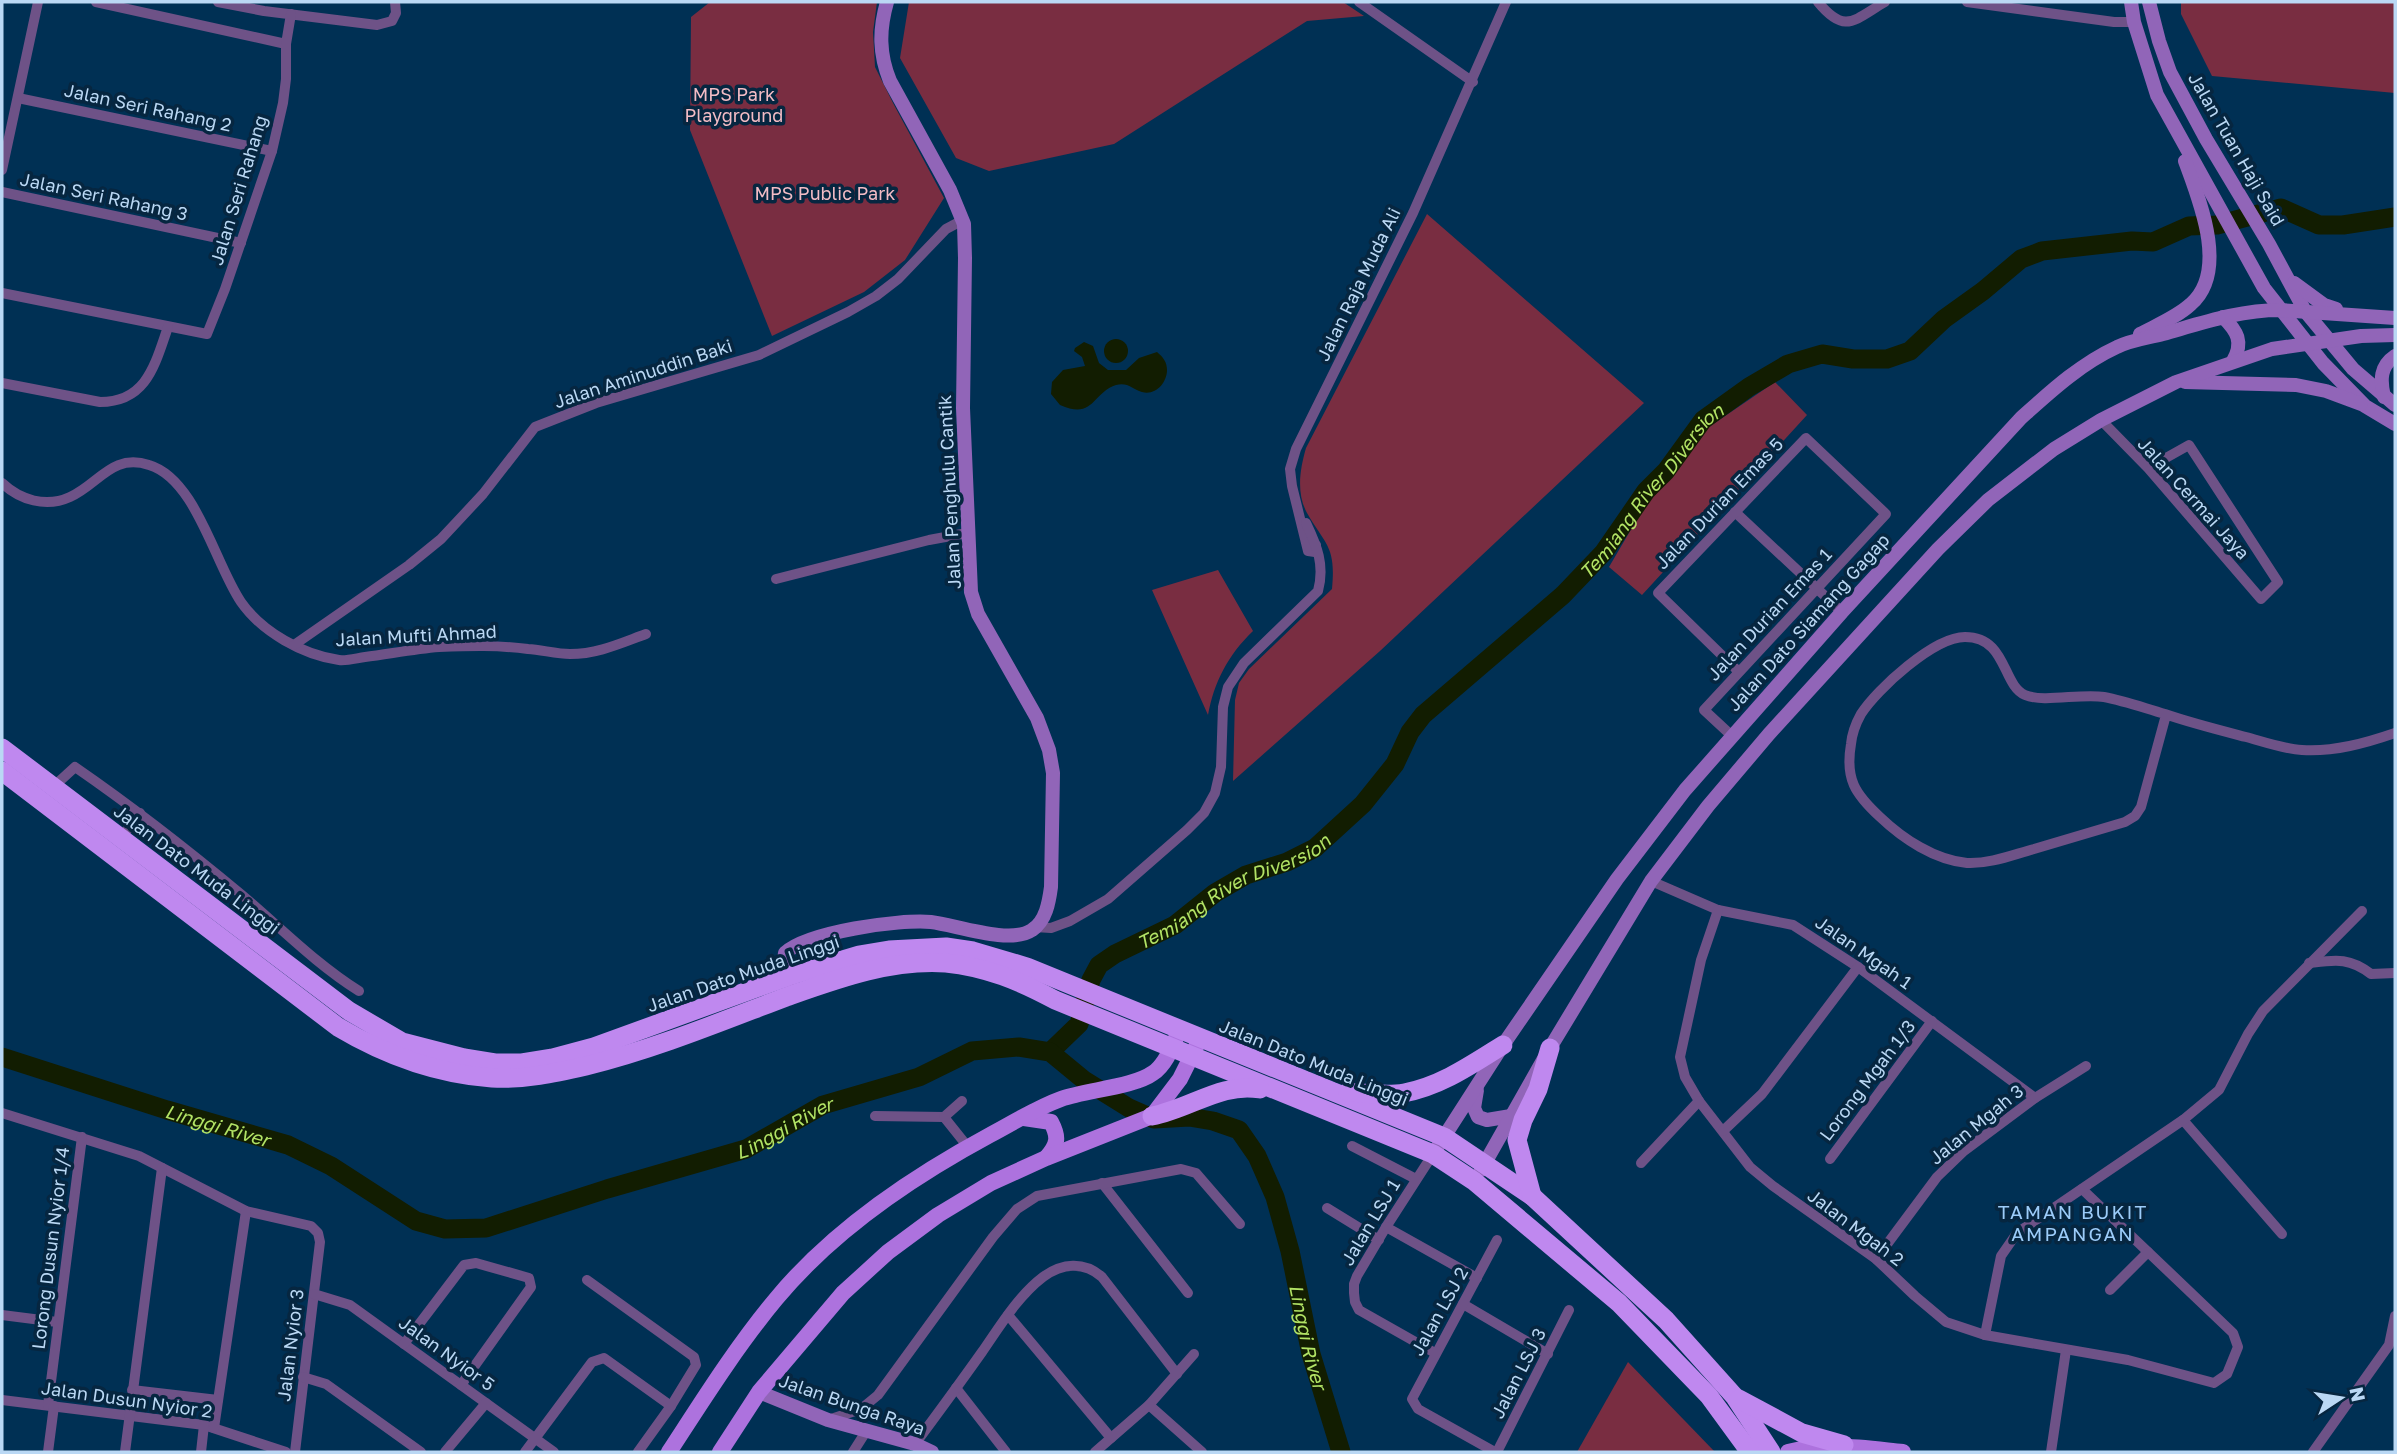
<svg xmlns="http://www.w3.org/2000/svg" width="2397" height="1454" viewBox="0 0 2397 1454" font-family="'Golos Text',sans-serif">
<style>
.green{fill:#792d41}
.water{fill:#121d01}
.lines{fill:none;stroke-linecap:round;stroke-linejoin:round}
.river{stroke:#121d01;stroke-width:19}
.street{stroke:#6e5287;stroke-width:10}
.secondary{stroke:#9165b8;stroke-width:14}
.primary{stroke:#ad72de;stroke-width:16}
.highway{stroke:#bf88ef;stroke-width:19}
.labels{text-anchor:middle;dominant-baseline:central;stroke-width:7;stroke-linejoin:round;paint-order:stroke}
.park-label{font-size:18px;fill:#f3bcc5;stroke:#062640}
.street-label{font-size:18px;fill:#bad8f4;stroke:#062640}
.water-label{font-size:19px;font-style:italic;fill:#b2e365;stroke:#062640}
.neighbourhood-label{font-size:19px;letter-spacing:2px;fill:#9cccf9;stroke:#062640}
</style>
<rect width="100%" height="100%" fill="#003054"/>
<g class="green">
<path d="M 710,2 L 877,2 L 873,32 L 875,67 L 893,103 L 944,198 L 905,260 L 864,292 L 772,336 L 690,130 L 691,17 Z"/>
<path d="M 909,2 L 1343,2 L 1364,16 L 1307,21 L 1114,144 L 989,171 L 956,158 L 900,58 Z"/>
<path d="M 2181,2 L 2395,2 L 2395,93 L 2212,76 L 2181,14 Z"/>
<path d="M 1427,214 L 1644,403 L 1380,651 L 1233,781 L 1235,700 L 1239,683 L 1249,669 L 1332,589 C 1336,546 1326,546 1307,513 C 1296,493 1300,469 1306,448 Z"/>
<path d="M 1775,382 L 1807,415 L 1642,595 L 1609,567 L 1650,497 L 1676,469 L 1703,431 Z"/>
<path d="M 1218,570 L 1253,631 C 1228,655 1214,682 1208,715 L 1152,590 Z"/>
<path d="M 1628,1362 L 1714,1451 L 1714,1452 L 1577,1452 Z"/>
</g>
<g class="water">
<circle cx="1116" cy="351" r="12"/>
<path d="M 1084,342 L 1093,346 L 1099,363 L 1108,370 L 1126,370 L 1139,358 L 1157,352 C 1163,357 1167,362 1167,370 C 1167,383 1155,396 1142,392 C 1132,389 1128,382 1116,385 C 1092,393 1094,420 1060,405 L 1051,394 L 1052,382 L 1063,370 L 1085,366 L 1082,357 L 1074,351 L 1075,348 Z"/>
</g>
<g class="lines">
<g class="river">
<path id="s1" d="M 1050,1052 L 1079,1024 L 1091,980 L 1099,965 L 1115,954 L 1175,925 L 1215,893 L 1246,875 L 1287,862 L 1315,848 L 1363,804 L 1395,764 L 1410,732 L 1423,715 L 1563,595 L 1604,552 L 1646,491 L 1666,471 L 1703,420 L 1749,387 L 1788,364 L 1822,354 L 1853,359 L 1887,359 L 1910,351 L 1944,319 L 1983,291 L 2021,259 L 2042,251 L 2132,241 L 2153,242 L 2189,226 L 2217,225 L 2281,208 L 2319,225 L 2343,225 L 2395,217"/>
<path id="s2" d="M 2,1057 L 167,1110 L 288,1145 L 331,1166 L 416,1221 L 445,1229 L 486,1228 L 607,1189 L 746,1149 L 823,1105 L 919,1077 L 972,1051 L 1019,1047 L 1050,1052 L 1084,1080 L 1129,1108 L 1154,1119 L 1189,1117 L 1213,1121 L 1239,1130 L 1257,1156 L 1275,1197 L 1290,1251 L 1311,1354 L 1341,1452"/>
</g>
<g class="street">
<path d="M 96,2 L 286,44"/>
<path d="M 218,2 L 264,11 L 377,25 L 392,21 L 396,13 L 395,2"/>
<path d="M 1359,2 L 1473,82"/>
<path d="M 1818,2 C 1845,35 1854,20 1885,2"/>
<path d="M 1967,2 L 2114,22 L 2134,22"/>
<path d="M 18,98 L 272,151"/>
<path d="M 2,170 L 38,2"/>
<path d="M 2,192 L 241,243"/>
<path d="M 2,293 L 207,334 L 225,289 L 272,151 L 283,103 L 286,79 L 286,44 L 291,14"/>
<path d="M 2,383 L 100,402 C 147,402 155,364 168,327"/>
<path d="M 2101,420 L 2148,468 L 2261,599 L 2278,582 L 2189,445 L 2148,468"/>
<path d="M 2,483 C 20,500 46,508 70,497 C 99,484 112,453 149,465 C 196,479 215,564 241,602 C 262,632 303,655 339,660 C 347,661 357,658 365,657 C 389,654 414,649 439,647 C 468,646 499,645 528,649 C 542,650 557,654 570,654 C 598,654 621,643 646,634"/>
<path d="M 1735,512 L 1842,612"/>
<path d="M 1316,545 L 1315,552 L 1308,551 L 1292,486 L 1290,469 L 1296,449 L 1413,213 L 1506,2"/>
<path d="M 776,579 L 929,540 L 967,533"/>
<path d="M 294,645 L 409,565 L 441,539 L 483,494 L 535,427 L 596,403 L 759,355 L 848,312 L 876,296 L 898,279 L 946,229 L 963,220"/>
<path d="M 2166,715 L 2141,807 L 2135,816 L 2125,822 C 2095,831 2064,840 2034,849 C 2012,855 1990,864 1967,863 C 1935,860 1903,839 1880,817 C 1855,794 1845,779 1851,744 C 1852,734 1856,723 1861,714 C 1877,689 1934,637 1965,637 C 2007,637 2002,685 2025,695 C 2044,703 2081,693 2104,697 C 2125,701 2144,708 2165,714 C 2191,723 2219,730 2246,737 C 2264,742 2284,749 2302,750 C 2334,752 2366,743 2395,733"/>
<path d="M 1732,736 L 1704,710 C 1765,645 1825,579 1886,514 L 1806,438 L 1658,593 L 1739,672"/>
<path d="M 52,788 L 75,767 C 133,807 188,850 242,895 C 281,928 316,964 359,991"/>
<path d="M 121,838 L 140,813"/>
<path d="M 1651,881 L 1718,910 L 1793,925 L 1858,967 L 2035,1098"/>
<path d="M 1718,910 L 1701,960 L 1680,1057 L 1685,1077 L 1699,1101 L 1750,1167 L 1773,1186 L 1876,1259 L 1915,1296 L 1946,1322 L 1985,1335 L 2128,1360 L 2214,1383 L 2227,1374 L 2238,1347 L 2233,1333 L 2082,1189"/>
<path d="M 1035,927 L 1051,928 L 1070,921 L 1108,899 L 1187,830 L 1204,813 L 1215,793 L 1221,767 L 1223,707 L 1228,687 L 1244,663 L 1318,591 C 1325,565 1317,546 1306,523"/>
<path d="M 2309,963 C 2335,960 2349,957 2371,974 L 2395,973"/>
<path d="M 2,1113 L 139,1156 L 246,1211 L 311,1226 L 318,1233 L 320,1242 L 295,1452"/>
<path d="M 875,1116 L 944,1117 L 968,1147"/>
<path d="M 944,1117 L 962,1101"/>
<path d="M 2183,1120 L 2282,1234"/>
<path d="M 1723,1131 L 1762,1094 L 1858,967"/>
<path d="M 1352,1146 L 1416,1179"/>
<path d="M 1433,1154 L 1386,1227 L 1357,1276 L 1354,1284 L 1354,1293 L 1355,1302 L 1359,1310 L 1435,1353"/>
<path d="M 1830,1159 L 1932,1021"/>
<path d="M 1641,1163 L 1699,1101"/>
<path d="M 1102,1183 L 1188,1293"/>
<path d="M 1327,1208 L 1379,1240"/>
<path d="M 1386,1227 L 1477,1278"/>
<path d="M 1876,1259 L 1937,1177 L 1964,1151 L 2035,1098 L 2086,1066"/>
<path d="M 587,1280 L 694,1357 L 696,1365 L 671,1406 L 638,1452"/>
<path d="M 2110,1290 L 2148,1252"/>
<path d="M 314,1294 L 350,1305 L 554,1452"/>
<path d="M 1463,1304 L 1548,1354"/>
<path d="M 2,1315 L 57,1322"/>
<path d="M 1008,1315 L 1111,1438"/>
<path d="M 1985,1335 L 2001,1256 L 2017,1233 L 2183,1120 L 2219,1090 L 2248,1034 L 2263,1011 L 2362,911"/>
<path d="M 404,1344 L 464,1265 L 476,1263 L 529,1278 L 531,1287 L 461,1385"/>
<path d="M 303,1377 L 326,1384 L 421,1452"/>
<path d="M 956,1388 L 1006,1452"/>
<path d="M 132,1390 L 218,1400"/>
<path d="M 2,1400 L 204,1425 L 286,1452"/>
<path d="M 48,1405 L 82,1137"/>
<path d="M 1149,1405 L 1202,1452"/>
<path d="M 828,1420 L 861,1409 L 878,1395 L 993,1237 L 1017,1209 L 1037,1196 L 1181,1169 L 1196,1173 L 1240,1224"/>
<path d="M 214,1428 L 246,1211"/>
<path d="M 915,1444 C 938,1413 960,1383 982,1352 C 1000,1326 1018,1296 1043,1277 C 1062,1263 1084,1261 1102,1277 L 1177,1374"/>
<path d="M 48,1452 L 54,1406"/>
<path d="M 125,1452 L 162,1168"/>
<path d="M 201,1452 L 204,1425"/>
<path d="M 445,1452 L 486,1403"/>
<path d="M 525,1452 L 592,1362 L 604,1358 L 671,1406"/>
<path d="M 853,1452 L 867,1430"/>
<path d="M 1095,1452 L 1149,1405 L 1194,1354"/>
<path d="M 1495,1452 L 1418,1409 L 1412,1399 L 1497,1240"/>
<path d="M 1497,1452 L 1569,1310"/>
<path d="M 2051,1452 L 2066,1350"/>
<path d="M 2313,1452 L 2389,1345 L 2395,1316"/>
</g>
<g class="secondary">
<path d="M 2131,2 L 2134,22 L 2157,95 L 2264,288 L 2323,363 L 2365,406 L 2395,424"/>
<path d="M 2149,2 L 2159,41 L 2170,72 L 2206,139 L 2269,244 L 2305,311 L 2353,369 L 2395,405"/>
<path d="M 2294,283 L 2324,305 L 2336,309"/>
<path d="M 2223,317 C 2237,331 2244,342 2233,361"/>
<path d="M 2140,334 C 2157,325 2177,317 2191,304 C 2229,271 2199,199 2185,161"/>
<path d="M 2185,382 L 2296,385 L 2326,391 L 2361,404"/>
<path d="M 2384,397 C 2380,380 2380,366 2395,356"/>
<path d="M 791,986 L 784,960 L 785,953 C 808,932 899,919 931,922 C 956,925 1010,945 1032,930 C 1046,921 1049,902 1051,887 L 1053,773 L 1049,750 L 1037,718 L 978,614 L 971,592 L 963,408 L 965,258 L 964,224 L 950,190 L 890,81 C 879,54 879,30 887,2"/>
<path d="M 1477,1090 L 1474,1108 L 1478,1117 L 1487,1120 L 1511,1116"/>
<path d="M 1433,1154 L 1503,1045 L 1617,879 L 1685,790 L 1842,612 L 2021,418 C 2050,392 2080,364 2117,347 C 2131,340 2148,338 2163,334 C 2202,323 2240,310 2280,310 L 2395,318"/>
<path d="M 1481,1170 L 1550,1048 L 1651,881 L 1708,806 L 1769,734 L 1938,549 L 1988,500 L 2054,449 L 2101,420 L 2176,382 L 2272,349 L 2361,336 L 2395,335"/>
<path d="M 759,1392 L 828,1420 L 915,1444 L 932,1452"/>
</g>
<g class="primary">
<path d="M 1024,1118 L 1051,1122 C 1059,1137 1058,1144 1047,1157"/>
<path d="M 669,1452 C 703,1400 736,1347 776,1299 C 833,1230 912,1177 990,1135 C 1013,1123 1036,1108 1061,1099 C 1086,1090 1134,1087 1153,1073 C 1164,1066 1171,1050 1176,1038"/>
<path d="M 720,1452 L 759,1392 L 843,1293 L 888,1252 L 938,1215 L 991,1183 L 1046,1158 L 1152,1116 L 1180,1079 L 1196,1047"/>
<path d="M 1788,1452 C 1827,1442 1863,1448 1903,1452"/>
</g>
<g class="highway">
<path d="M 2,748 L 349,1011 L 402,1042 L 464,1058 L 495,1063 L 522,1063 L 553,1058 L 594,1047 L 789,976 L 859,955 L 889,950 L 946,947 L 973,951 L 1027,967 L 1444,1137 L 1532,1196 L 1666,1320 L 1735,1397 L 1771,1452"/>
<path d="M 2,771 L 338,1027 C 385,1055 437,1074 492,1078 C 524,1080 555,1073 586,1066 C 655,1049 720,1022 786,997 C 837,979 891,959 946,963 C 986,967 1020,981 1055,1000 L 1433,1154 L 1474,1181 L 1619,1303 L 1709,1396 L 1750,1452"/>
<path d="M 1348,1092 C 1366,1093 1386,1096 1404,1093 C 1441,1086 1471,1065 1503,1045"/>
<path d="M 1152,1116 C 1190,1109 1221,1082 1260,1089"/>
<path d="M 1532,1196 L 1517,1140 L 1523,1120 L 1538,1089 L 1550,1048"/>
<path d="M 1739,1399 L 1802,1433 L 1844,1445"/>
</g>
</g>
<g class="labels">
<g class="park-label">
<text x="734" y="94">MPS Park<tspan x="734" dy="21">Playground</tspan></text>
<text x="825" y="193">MPS Public Park</text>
</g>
<g class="street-label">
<text transform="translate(148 107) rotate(12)">Jalan Seri Rahang 2</text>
<text transform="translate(2237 149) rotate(60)">Jalan Tuan Haji Said</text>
<text transform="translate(238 190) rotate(-73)">Jalan Seri Rahang</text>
<text transform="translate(104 196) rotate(12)">Jalan Seri Rahang 3</text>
<text transform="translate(1358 284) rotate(-64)">Jalan Raja Muda Ali</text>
<text transform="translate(643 373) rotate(-18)">Jalan Aminuddin Baki</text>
<text transform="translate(949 492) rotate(-93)">Jalan Penghulu Cantik</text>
<text transform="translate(2194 498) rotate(48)">Jalan Cermai Jaya</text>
<text transform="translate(1719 503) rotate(-46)">Jalan Durian Emas 5</text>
<text transform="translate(1769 614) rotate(-47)">Jalan Durian Emas 1</text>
<text transform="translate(1808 622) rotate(-48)">Jalan Dato Siamang Gagap</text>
<text transform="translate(416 635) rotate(-3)">Jalan Mufti Ahmad</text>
<text transform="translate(197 869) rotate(37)">Jalan Dato Muda Linggi</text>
<text transform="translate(1864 952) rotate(35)">Jalan Mgah 1</text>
<text transform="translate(743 973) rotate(-19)">Jalan Dato Muda Linggi</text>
<text transform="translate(1314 1062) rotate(22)">Jalan Dato Muda Linggi</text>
<text transform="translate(1867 1080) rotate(-53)">Lorong Mgah 1/3</text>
<text transform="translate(1976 1124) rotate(-39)">Jalan Mgah 3</text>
<text transform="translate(1370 1222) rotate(-59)">Jalan LSJ 1</text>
<text transform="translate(1856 1227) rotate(37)">Jalan Mgah 2</text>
<text transform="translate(50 1248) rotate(-83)">Lorong Dusun Nyior 1/4</text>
<text transform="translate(1439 1311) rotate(-61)">Jalan LSJ 2</text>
<text transform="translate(290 1345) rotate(-83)">Jalan Nyior 3</text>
<text transform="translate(447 1353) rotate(36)">Jalan Nyior 5</text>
<text transform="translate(1518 1373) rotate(-63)">Jalan LSJ 3</text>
<text transform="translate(127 1399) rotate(8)">Jalan Dusun Nyior 2</text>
<text transform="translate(852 1404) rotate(19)">Jalan Bunga Raya</text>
</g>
<g class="water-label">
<text stroke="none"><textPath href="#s1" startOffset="845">Temiang River Diversion</textPath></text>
<text stroke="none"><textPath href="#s1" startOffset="257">Temiang River Diversion</textPath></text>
<text stroke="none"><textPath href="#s2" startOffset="226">Linggi River</textPath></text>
<text stroke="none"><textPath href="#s2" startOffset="835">Linggi River</textPath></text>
<text stroke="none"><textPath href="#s2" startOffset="1549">Linggi River</textPath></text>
</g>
<g class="neighbourhood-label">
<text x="2073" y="1211">TAMAN BUKIT<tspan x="2073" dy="22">AMPANGAN</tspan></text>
</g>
</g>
<rect width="2397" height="1454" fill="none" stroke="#bad8f4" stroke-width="7"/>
<g transform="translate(2341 1398) rotate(78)" stroke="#062640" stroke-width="5" paint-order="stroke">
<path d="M0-5L12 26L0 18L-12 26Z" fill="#bad8f4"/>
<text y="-10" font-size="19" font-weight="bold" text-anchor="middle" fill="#bad8f4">N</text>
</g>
</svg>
